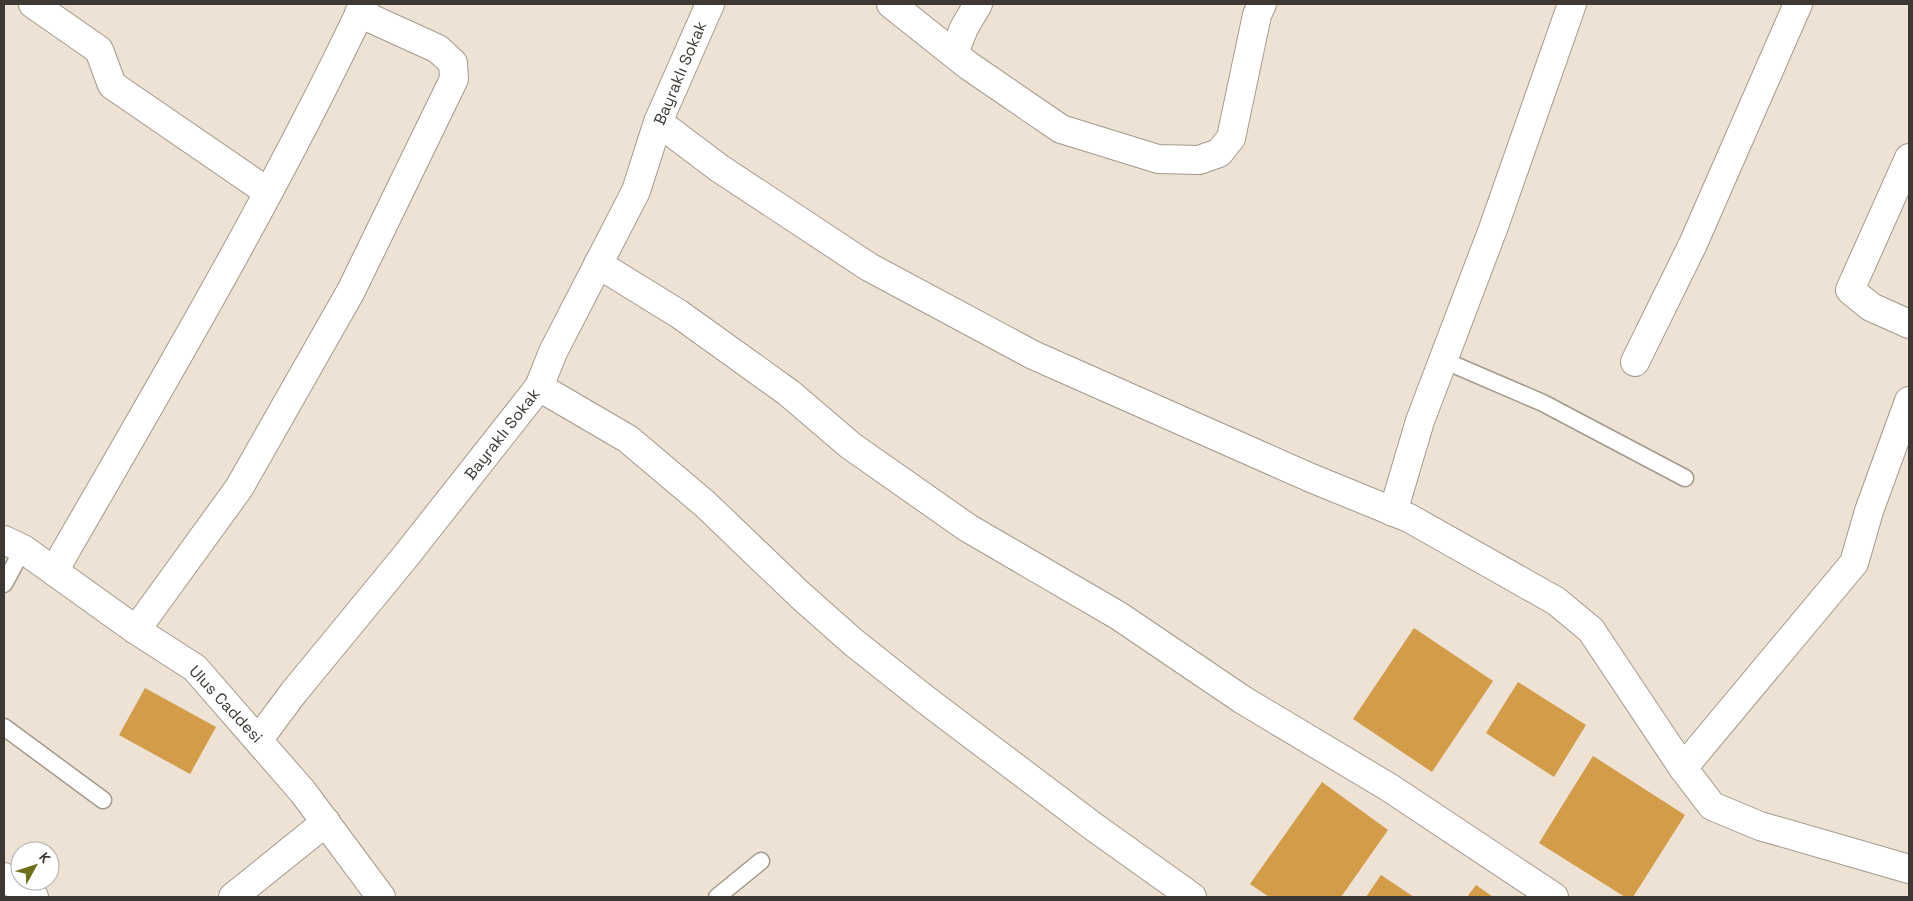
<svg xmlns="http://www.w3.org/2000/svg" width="1913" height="901" viewBox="0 0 1913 901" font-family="'Space Grotesk',sans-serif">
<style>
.building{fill:#d39c48}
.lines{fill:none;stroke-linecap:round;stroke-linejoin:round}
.service-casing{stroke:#a3998c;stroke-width:19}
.minor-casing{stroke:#a3998c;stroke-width:30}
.tertiary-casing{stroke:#a3998c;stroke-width:30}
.service{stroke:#fff;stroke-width:16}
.minor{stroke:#fff;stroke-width:28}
.tertiary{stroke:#fff;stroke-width:28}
.labels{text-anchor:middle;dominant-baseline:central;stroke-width:4;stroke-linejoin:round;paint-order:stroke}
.street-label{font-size:16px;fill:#3d3833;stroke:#fff}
</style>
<rect width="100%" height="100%" fill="#ede2d4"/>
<g class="building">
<path d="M 1414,628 L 1493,681 L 1432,772 L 1353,719 Z"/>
<path d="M 1518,682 L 1586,725 L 1554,777 L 1486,733 Z"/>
<path d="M 145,688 L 216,727 L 190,774 L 119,735 Z"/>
<path d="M 1593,756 L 1685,815 L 1633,897 L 1625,897 L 1539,843 Z"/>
<path d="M 1322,782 L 1388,830 L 1341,897 L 1269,897 L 1250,884 Z"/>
<path d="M 1381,875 L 1414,897 L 1366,897 Z"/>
<path d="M 1476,885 L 1493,897 L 1467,897 Z"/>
</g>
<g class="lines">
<defs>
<g id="service">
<path d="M 1443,360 L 1543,403 L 1685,478"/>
<path d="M 4,584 L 23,549"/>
<path d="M 4,727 L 103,800"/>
<path d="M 717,897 L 761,861"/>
</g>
<g id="minor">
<path d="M 33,4 L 99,50 L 112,85 L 268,192"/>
<path d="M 891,4 L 969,66 L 1061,129 L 1158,159 L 1199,160 L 1219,153 L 1231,138 L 1257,15 L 1262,4"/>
<path d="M 954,53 L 964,28 L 978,4"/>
<path d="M 658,122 L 719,168 L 869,267 L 1033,355 L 1311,478 L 1409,518 L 1556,601 L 1591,630 L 1683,768 L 1712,806 L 1760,826 L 1909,869"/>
<path d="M 1909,158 L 1850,290 L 1871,307 L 1909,324"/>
<path d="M 598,264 L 679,314 L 789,393 L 851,446 L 968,528 L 1119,616 L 1243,700 L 1390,788 L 1554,897"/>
<path d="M 1635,362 L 1693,244 L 1798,4"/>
<path d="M 539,387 L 628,439 L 705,504 L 800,595 L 853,642 L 926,700 L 1094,827 L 1192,897"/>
<path d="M 1393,512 L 1420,421 L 1493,229 L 1572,4"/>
<path d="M 54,571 C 161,385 272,198 364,4"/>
<path d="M 136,630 L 239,488 L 351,291 L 454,79 L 453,63 L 438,49 L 359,13"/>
<path d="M 259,739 L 294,692 L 405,557 L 539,387 L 553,352 L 636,191 L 658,122 L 710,4"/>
<path d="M 1683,768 L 1854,563 L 1869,511 L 1909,401"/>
<path d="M 4,877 L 34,897"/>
<path d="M 233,897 L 326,822"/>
</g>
<path id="tertiary" d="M 4,540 L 23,549 L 136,630 L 195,668 L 303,792 L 381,897"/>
</defs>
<use href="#service" class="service-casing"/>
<use href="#minor" class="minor-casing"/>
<use href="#tertiary" class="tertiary-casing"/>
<use href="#service" class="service"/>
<use href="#minor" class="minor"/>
<use href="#tertiary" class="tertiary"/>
</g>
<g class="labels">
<g class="street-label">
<text transform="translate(680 73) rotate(-67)">Bayraklı Sokak</text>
<text transform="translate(502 434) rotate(-52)">Bayraklı Sokak</text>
<text transform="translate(226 704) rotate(47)">Ulus Caddesi</text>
</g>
</g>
<rect width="1913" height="901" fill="none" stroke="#3d3833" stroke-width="10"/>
<g transform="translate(35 866) rotate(50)"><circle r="24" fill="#ffffff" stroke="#b1afad"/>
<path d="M0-4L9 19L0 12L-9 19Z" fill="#6c7117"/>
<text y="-8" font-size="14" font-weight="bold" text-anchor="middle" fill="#3d3833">K</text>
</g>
</svg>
